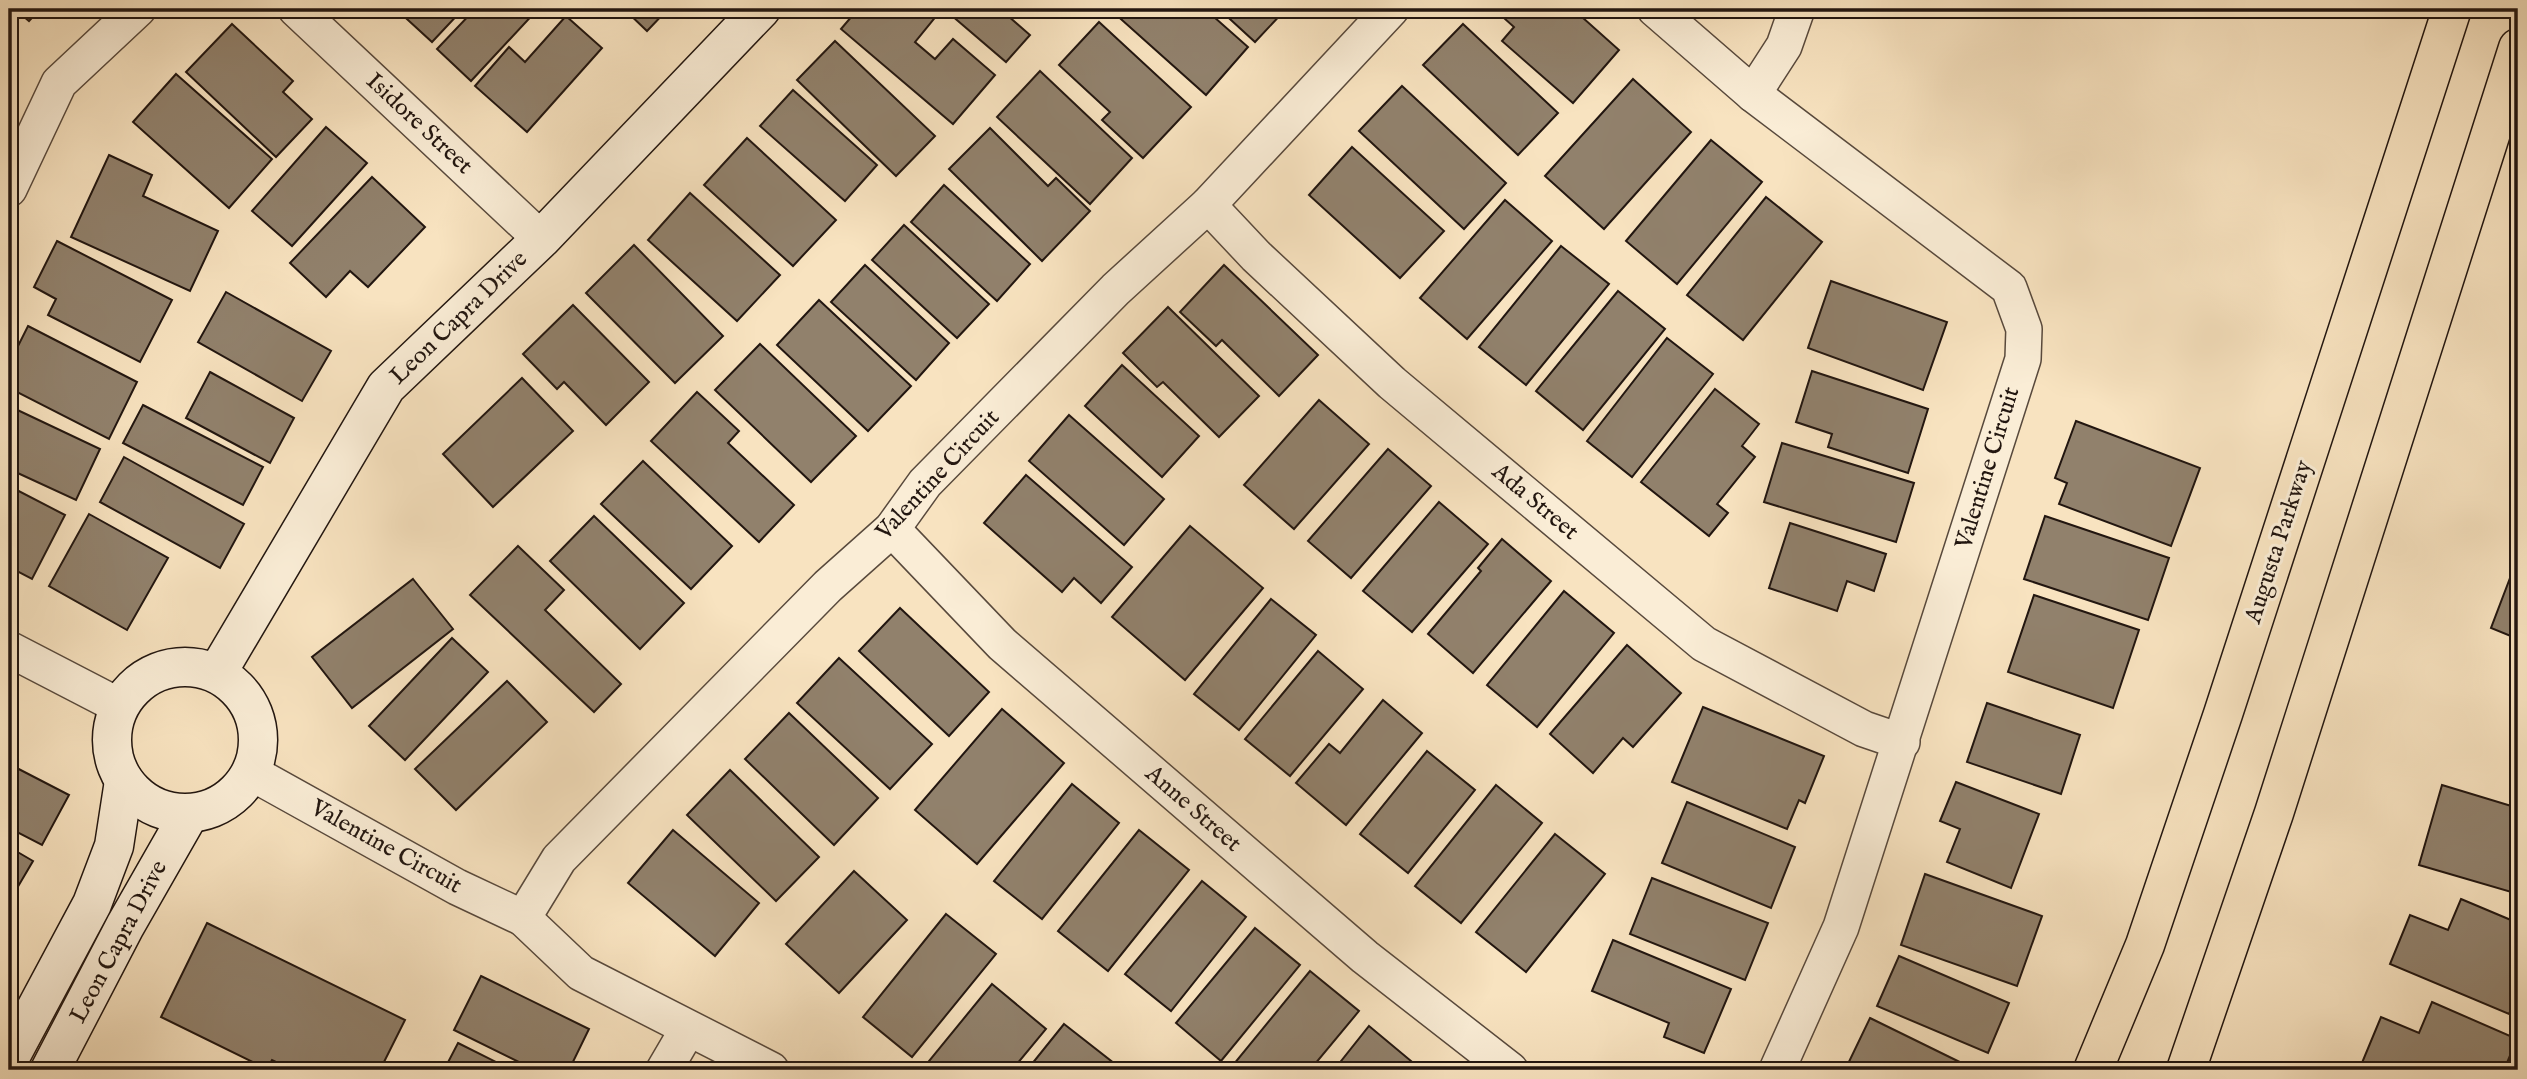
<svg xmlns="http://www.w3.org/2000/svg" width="2527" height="1079" viewBox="0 0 2527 1079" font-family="'IM FELL English',serif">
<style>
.building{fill:#91816c;stroke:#221610;stroke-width:2}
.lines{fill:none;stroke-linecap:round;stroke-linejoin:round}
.street-casing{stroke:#58493c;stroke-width:38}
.secondary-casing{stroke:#221610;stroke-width:41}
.primary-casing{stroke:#221610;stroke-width:41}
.street{stroke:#faedd6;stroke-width:35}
.secondary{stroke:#faedd6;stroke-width:38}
.primary{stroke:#f8e3c0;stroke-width:38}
.labels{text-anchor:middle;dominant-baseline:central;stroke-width:6;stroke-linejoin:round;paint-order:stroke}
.street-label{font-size:24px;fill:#221610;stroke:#faedd6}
</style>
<rect width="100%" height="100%" fill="#f8e3c0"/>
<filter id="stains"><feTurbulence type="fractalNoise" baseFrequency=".00286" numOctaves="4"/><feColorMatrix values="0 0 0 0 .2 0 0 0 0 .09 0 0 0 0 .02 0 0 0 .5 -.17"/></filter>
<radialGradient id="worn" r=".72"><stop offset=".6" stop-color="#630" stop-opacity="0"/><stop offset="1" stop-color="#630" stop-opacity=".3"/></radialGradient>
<g class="building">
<path d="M 15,9 L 40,9 L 29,21 Z"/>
<path d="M 396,9 L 463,9 L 432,42 Z"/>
<path d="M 475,9 L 538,9 L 471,81 L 437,49 Z"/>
<path d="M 624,9 L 668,9 L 647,31 Z"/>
<path d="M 858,9 L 932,9 L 938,14 L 915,42 L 935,59 L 953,39 L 995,75 L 953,124 L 841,29 Z"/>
<path d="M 944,9 L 1000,9 L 1030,35 L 1006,62 Z"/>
<path d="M 1116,9 L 1205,9 L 1248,47 L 1206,95 L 1113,12 Z"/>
<path d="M 1219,9 L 1286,9 L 1255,42 Z"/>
<path d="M 1494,9 L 1573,9 L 1619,50 L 1573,103 L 1502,41 L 1514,27 Z"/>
<path d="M 566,16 L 602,48 L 527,132 L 475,86 L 509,47 L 525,62 Z"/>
<path d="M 1099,22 L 1191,107 L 1143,158 L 1102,120 L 1110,112 L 1059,65 Z"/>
<path d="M 232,24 L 293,81 L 283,92 L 312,119 L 276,157 L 186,72 Z"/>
<path d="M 1463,24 L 1558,113 L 1518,155 L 1423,65 Z"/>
<path d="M 835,41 L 935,136 L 896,176 L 797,80 Z"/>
<path d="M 1040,71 L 1132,158 L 1090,204 L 997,117 Z"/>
<path d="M 176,74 L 272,159 L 229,208 L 133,122 Z"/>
<path d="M 1633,79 L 1691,132 L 1604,229 L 1545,176 Z"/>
<path d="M 1402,86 L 1506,183 L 1464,229 L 1359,131 Z"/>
<path d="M 793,90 L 877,165 L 845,201 L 760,126 Z"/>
<path d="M 326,127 L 367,163 L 292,246 L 252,211 Z"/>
<path d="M 990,128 L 1048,186 L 1056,178 L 1090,211 L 1042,261 L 949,169 Z"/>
<path d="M 747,138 L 836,220 L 793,266 L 704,185 Z"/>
<path d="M 1711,140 L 1762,182 L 1677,284 L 1626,241 Z"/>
<path d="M 1352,147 L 1444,231 L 1400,278 L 1309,195 Z"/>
<path d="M 109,155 L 152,175 L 143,196 L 218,231 L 190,291 L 71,237 Z"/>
<path d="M 372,177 L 425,227 L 368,287 L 350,271 L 326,297 L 290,263 Z"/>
<path d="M 944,185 L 1030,264 L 997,301 L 911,222 Z"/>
<path d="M 690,193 L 780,275 L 737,321 L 648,240 Z"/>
<path d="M 1766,197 L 1822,242 L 1743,340 L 1687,295 Z"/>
<path d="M 1505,200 L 1552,241 L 1467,339 L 1420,298 Z"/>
<path d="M 904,225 L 989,304 L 957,338 L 872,260 Z"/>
<path d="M 57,241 L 172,300 L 140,362 L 48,315 L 56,299 L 34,287 Z"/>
<path d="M 634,245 L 723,336 L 675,383 L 586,293 Z"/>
<path d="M 1561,246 L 1609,284 L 1526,385 L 1479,347 Z"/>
<path d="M 865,265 L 949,343 L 916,380 L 831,302 Z"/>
<path d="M 1224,265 L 1318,355 L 1279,396 L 1222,340 L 1216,346 L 1180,312 Z"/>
<path d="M 1831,281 L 1947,322 L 1923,390 L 1808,348 Z"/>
<path d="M 1618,291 L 1665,329 L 1583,430 L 1536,391 Z"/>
<path d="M 226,292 L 331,351 L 302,401 L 198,342 Z"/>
<path d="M 819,300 L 911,386 L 868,431 L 777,345 Z"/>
<path d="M 573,305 L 649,382 L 606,425 L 564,382 L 557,389 L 523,354 Z"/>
<path d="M 1168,307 L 1259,396 L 1219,437 L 1163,382 L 1157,387 L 1123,353 Z"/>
<path d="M 28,326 L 137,382 L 109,439 L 9,388 L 9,364 Z"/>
<path d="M 1667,338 L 1713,374 L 1632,477 L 1587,441 Z"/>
<path d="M 760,344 L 856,436 L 811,482 L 715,390 Z"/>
<path d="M 1122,365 L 1199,436 L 1162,477 L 1085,406 Z"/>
<path d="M 1812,371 L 1928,409 L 1908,473 L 1828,447 L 1832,434 L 1796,422 Z"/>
<path d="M 210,372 L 294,418 L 270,463 L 186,418 Z"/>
<path d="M 522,378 L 573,431 L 493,507 L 443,454 Z"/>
<path d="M 1715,389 L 1759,424 L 1742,446 L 1755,457 L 1717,504 L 1728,513 L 1709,536 L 1641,482 Z"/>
<path d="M 697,392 L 739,431 L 728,443 L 794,505 L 759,542 L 651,441 Z"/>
<path d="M 1319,400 L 1369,444 L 1294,529 L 1244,485 Z"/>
<path d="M 143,405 L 263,467 L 243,505 L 123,443 Z"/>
<path d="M 9,406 L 100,449 L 76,500 L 9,469 Z"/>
<path d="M 1069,415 L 1164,499 L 1124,545 L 1029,461 Z"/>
<path d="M 2076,421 L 2200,468 L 2171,546 L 2059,504 L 2067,483 L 2055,478 Z"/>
<path d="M 1782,443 L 1914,483 L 1896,542 L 1764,502 Z"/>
<path d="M 1388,449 L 1431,486 L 1351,578 L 1308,541 Z"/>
<path d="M 124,457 L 244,524 L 220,568 L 100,502 Z"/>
<path d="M 643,461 L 732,546 L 691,589 L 601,504 Z"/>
<path d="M 1026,475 L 1132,567 L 1101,603 L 1074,578 L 1062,592 L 984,523 Z"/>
<path d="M 9,486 L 65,515 L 32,579 L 9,567 Z"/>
<path d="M 1439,502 L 1488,544 L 1412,632 L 1363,591 Z"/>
<path d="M 89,514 L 168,558 L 127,630 L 49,586 Z"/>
<path d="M 594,516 L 684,603 L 640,649 L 550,561 Z"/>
<path d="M 2045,516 L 2169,558 L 2148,620 L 2024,579 Z"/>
<path d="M 1790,523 L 1886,554 L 1874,591 L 1847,581 L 1837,611 L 1769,588 Z"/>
<path d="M 1190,526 L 1263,588 L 1185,680 L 1112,617 Z"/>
<path d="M 1502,539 L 1551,581 L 1473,673 L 1428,634 L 1481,571 L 1478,568 Z"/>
<path d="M 518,546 L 564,590 L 545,610 L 621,684 L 594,712 L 470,595 Z"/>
<path d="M 2518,557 L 2518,639 L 2491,628 Z"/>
<path d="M 413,579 L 453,629 L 352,708 L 312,657 Z"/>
<path d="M 1564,591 L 1614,633 L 1537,727 L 1487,685 Z"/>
<path d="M 2034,595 L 2139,630 L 2113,708 L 2008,672 Z"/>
<path d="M 1271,599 L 1316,635 L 1239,730 L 1194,694 Z"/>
<path d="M 900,608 L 989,692 L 949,736 L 859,651 Z"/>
<path d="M 452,638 L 488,672 L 405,760 L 369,726 Z"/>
<path d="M 1627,645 L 1681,693 L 1633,747 L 1623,738 L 1593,773 L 1550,734 Z"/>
<path d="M 1318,651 L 1363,689 L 1290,776 L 1245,739 Z"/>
<path d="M 839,658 L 932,744 L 890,789 L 797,703 Z"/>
<path d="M 507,681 L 547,722 L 456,810 L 415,769 Z"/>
<path d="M 1383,700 L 1422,733 L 1346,825 L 1296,783 L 1329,744 L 1340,753 Z"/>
<path d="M 1987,703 L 2080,735 L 2061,794 L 1967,762 Z"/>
<path d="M 1703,707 L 1824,756 L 1805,803 L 1799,800 L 1787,829 L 1672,782 Z"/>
<path d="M 1002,709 L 1064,763 L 977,864 L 915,810 Z"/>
<path d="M 789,713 L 878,798 L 834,845 L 745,759 Z"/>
<path d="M 1427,751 L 1475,790 L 1408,873 L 1360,834 Z"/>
<path d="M 9,764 L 69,795 L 42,845 L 9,828 Z"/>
<path d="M 730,770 L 819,857 L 776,901 L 687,815 Z"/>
<path d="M 1956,782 L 2039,814 L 2011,888 L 1947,862 L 1960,829 L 1940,821 Z"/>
<path d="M 1072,784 L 1119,823 L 1042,919 L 994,881 Z"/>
<path d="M 1496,785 L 1542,823 L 1461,923 L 1415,886 Z"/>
<path d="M 2442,785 L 2518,808 L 2518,894 L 2419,865 Z"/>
<path d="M 1687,802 L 1795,847 L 1771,908 L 1662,863 Z"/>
<path d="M 673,830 L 759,903 L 715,956 L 628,883 Z"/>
<path d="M 1139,830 L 1189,870 L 1108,971 L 1058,931 Z"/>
<path d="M 1555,834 L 1605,874 L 1526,972 L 1476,932 Z"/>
<path d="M 9,847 L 33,861 L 16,890 L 9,886 Z"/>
<path d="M 854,871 L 907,920 L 839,993 L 786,944 Z"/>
<path d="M 1925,874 L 2042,916 L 2017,986 L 1901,945 Z"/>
<path d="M 1652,878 L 1768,923 L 1745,980 L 1630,934 Z"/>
<path d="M 1202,881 L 1246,917 L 1171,1011 L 1125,974 Z"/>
<path d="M 2461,899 L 2518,923 L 2518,993 L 2509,1014 L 2390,964 L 2410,915 L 2448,930 Z"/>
<path d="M 946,914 L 996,954 L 912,1057 L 863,1017 Z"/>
<path d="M 207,923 L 405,1020 L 380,1070 L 293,1070 L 272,1060 L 267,1069 L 161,1017 Z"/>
<path d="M 1255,928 L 1300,965 L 1221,1061 L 1176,1023 Z"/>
<path d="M 1613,940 L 1731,989 L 1704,1053 L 1664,1037 L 1669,1023 L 1592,991 Z"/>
<path d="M 1899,956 L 2009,1003 L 1988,1053 L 1877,1006 Z"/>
<path d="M 1310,971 L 1359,1011 L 1310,1070 L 1229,1070 Z"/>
<path d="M 481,976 L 589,1029 L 569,1070 L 535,1070 L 454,1030 Z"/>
<path d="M 992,984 L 1046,1029 L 1012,1070 L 941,1070 L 929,1061 Z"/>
<path d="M 2432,1002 L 2517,1039 L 2504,1070 L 2359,1070 L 2381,1017 L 2419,1033 Z"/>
<path d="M 1870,1018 L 1976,1070 L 1845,1070 Z"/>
<path d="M 1064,1024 L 1115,1064 L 1110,1070 L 1027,1070 Z"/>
<path d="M 1369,1026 L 1417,1066 L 1413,1070 L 1334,1070 Z"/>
<path d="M 458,1043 L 512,1070 L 444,1070 Z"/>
</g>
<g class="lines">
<defs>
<g id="street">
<path d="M 296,9 L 541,239"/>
<path d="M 1655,9 L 1753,94 L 2009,288 L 2024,329 L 2023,359 L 1841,927 L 1777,1070"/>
<path d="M 1753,94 L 1784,46 L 1797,9"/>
<path d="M 9,189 L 59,83 L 138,9"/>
<path d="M 1208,205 L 1256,256 L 1392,383 L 1704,644 L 1864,729 L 1902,742"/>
<path d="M 892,529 L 1002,644 L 1365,957 L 1510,1070"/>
<path d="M 9,649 L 119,706"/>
<path d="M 252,773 L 457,887 L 523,918 L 559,859 L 828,586 L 892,529 L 925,483 L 1116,289 L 1208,205 L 1391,9"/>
<path d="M 523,918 L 581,973 L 771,1070"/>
<path d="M 664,1070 L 688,1029"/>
</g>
<g id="secondary">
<circle cx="185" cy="740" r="73"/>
<path d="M 217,673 L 386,387 L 541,239 L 761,9"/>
<path d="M 9,1059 L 92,904 L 114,846 L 124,781"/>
<path d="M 50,1070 L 125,926 L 189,814"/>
</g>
<g id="primary">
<path d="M 2093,1070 L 2145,945 L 2223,714 L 2452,9"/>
<path d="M 2186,1070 L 2274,813 L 2518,48"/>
</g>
</defs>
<use href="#street" class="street-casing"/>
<use href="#secondary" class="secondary-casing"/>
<use href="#primary" class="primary-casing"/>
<use href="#street" class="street"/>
<use href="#secondary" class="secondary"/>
<use href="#primary" class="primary"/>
</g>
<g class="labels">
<g class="street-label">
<text transform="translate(419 124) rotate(43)">Isidore Street</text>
<text transform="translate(459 318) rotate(-44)">Leon Capra Drive</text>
<text transform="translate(1988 468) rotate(-73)">Valentine Circuit</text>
<text transform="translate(938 475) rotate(-47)">Valentine Circuit</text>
<text transform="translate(1535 502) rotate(40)">Ada Street</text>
<text transform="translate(2279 542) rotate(-72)">Augusta Parkway</text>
<text transform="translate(1193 809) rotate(41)">Anne Street</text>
<text transform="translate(386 847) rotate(29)">Valentine Circuit</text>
<text transform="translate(119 942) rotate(-62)">Leon Capra Drive</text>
</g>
</g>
<rect width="2527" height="1079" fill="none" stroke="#f8e3c0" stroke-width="35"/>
<rect x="10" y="10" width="2506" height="1058" fill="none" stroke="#221610" stroke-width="3.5"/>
<rect x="18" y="18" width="2492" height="1044" fill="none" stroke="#221610" stroke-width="2"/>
<rect width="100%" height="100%" filter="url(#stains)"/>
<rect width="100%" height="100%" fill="url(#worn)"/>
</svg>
